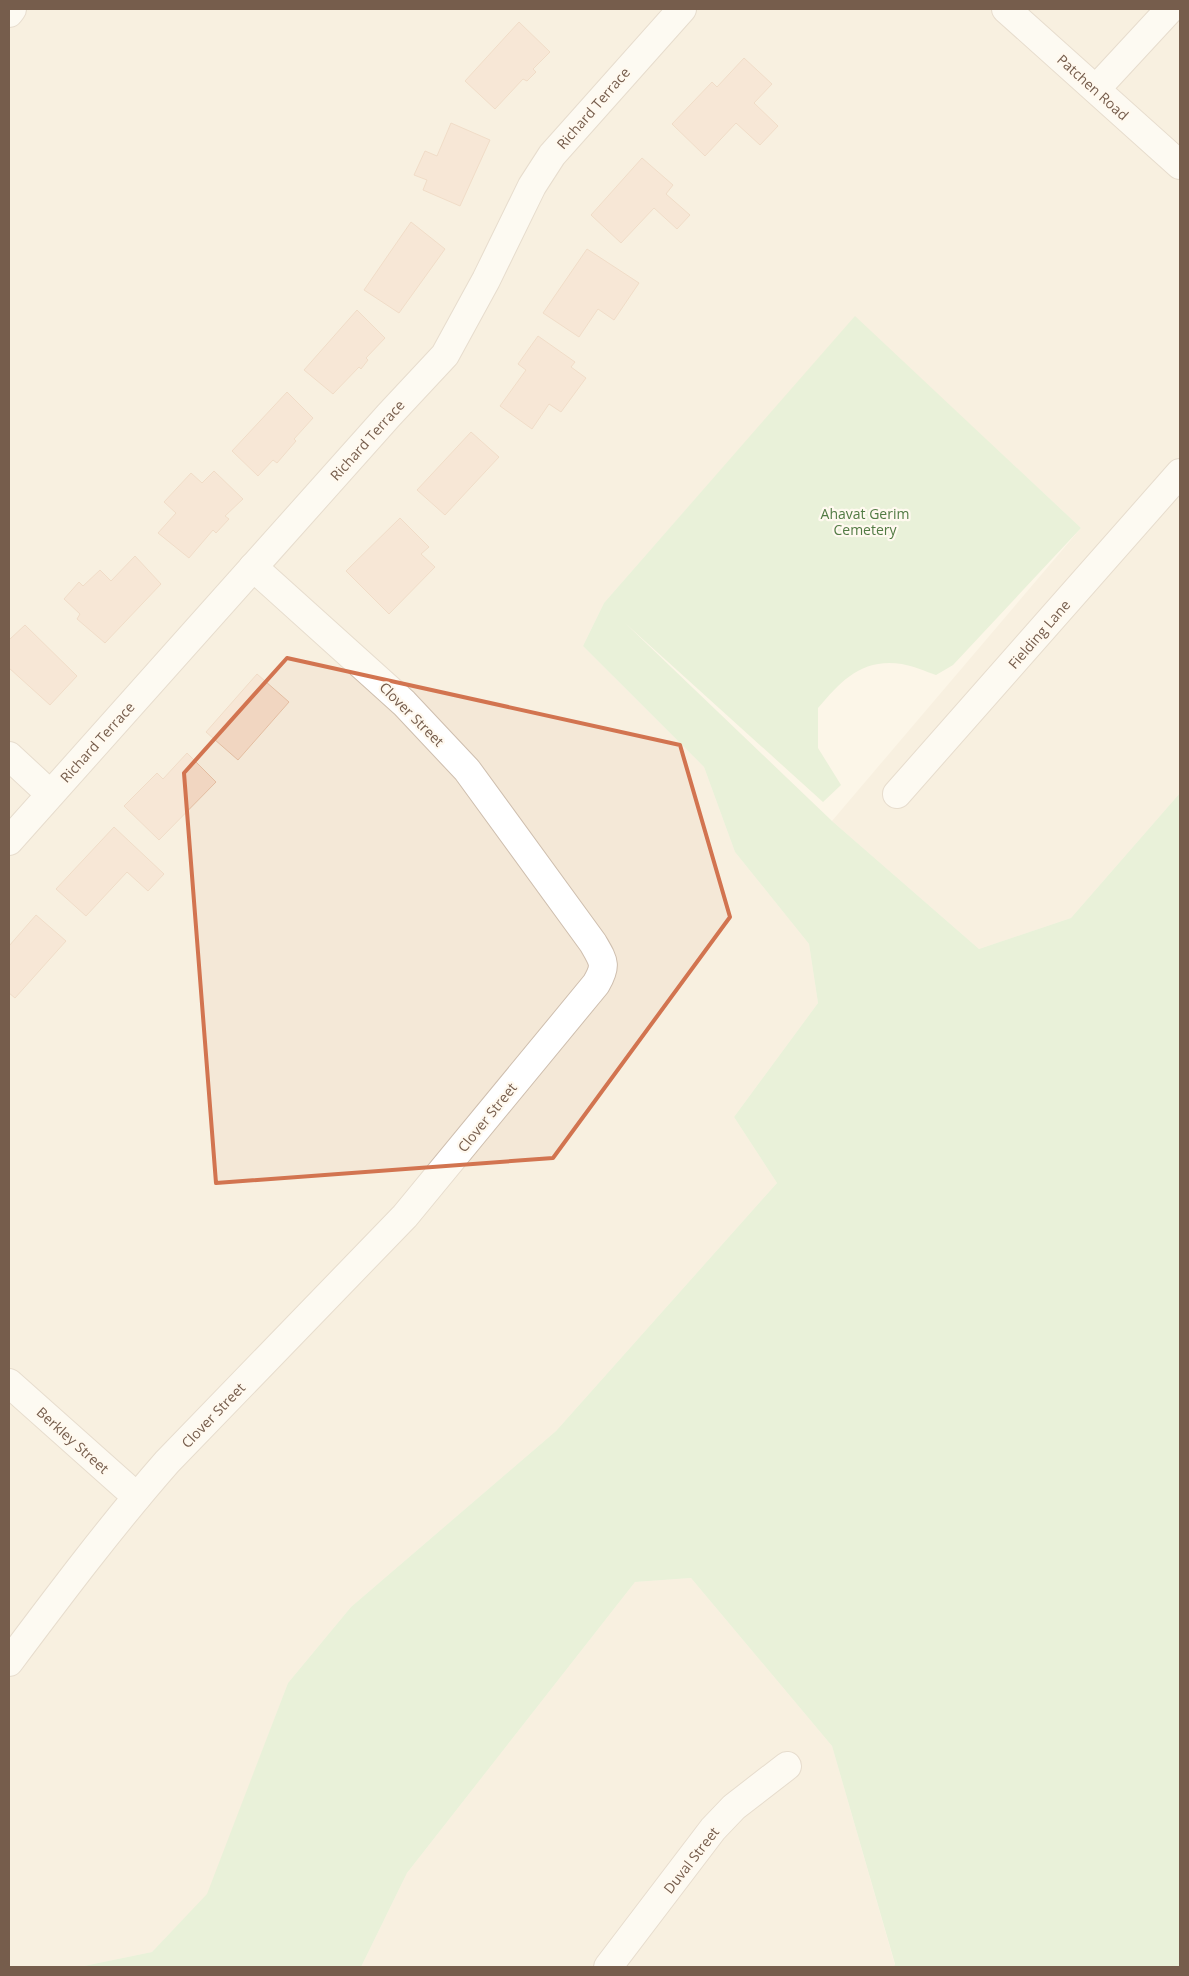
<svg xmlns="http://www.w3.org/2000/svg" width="1189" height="1976" viewBox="0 0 1189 1976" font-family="'Open Sans',sans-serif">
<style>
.residential{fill:#f4e8d7}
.green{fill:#d3eac7}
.building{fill:#f1d6c1;stroke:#e3bda1}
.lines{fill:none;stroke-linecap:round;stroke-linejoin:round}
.minor-casing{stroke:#cebeae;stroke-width:30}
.tertiary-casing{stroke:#cebeae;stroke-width:30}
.minor{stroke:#fff;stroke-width:28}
.tertiary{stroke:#fff;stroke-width:28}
.marked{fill:none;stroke:#d27450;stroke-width:4;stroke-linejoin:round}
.labels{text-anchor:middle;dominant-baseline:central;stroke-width:4.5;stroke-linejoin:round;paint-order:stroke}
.street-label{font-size:14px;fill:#765d4c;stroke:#fff9ef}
.park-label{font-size:14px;fill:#527b44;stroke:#fff9ef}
</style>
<rect width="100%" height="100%" fill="#fcf5e8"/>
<g class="residential">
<path d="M 9,9 L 1180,9 L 1180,793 L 1071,918 L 979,949 L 832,821 L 1081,528 L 855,317 L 604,603 L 583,646 L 704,767 L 735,852 L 809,944 L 818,1003 L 734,1117 L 777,1183 L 556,1431 L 351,1607 L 288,1683 L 208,1894 L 152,1952 L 79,1967 L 9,1967 Z"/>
<path d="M 691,1578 L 832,1746 L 895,1965 L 894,1967 L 361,1967 L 407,1873 L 635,1582 Z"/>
</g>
<path class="green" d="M 855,316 L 1081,528 L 953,665 L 936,675 C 925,671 913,666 902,664 C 862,658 842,680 818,708 L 818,748 L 841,785 L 823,802 L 625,623 L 832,821 L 979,949 L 1071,918 L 1180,793 L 1180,1967 L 894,1967 L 895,1964 L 832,1746 L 691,1578 L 635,1582 L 407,1873 L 361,1967 L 79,1967 L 152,1952 L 207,1894 L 288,1683 L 351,1607 L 556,1431 L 777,1183 L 734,1117 L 818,1003 L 809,944 L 735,852 L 704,767 L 583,646 L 604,603 Z"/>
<g class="building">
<path d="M 519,22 L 550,52 L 533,69 L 536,72 L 527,81 L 523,79 L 495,109 L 465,81 Z"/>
<path d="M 744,58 L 772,84 L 754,103 L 778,126 L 760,145 L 736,123 L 705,156 L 672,124 L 712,82 L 717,87 Z"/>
<path d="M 451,123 L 490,140 L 460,206 L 423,190 L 427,180 L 414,175 L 425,151 L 437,156 Z"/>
<path d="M 642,158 L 673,185 L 666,194 L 690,215 L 677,229 L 654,208 L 621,243 L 591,215 Z"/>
<path d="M 411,222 L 445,249 L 399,313 L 364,290 Z"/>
<path d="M 587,249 L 639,283 L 614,320 L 598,309 L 579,337 L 543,313 Z"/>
<path d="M 357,310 L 385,338 L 366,358 L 368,360 L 361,369 L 359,367 L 333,394 L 304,370 Z"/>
<path d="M 538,336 L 575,362 L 571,367 L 586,378 L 561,412 L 549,404 L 532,429 L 500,406 L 526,370 L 518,364 Z"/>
<path d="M 287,392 L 313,418 L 294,439 L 296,441 L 277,463 L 273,460 L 258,476 L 232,451 Z"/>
<path d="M 471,432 L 499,457 L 445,515 L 417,490 Z"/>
<path d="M 214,471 L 243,499 L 225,516 L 229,519 L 216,533 L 213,530 L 189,558 L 158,533 L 176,513 L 164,502 L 191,473 L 202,483 Z"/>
<path d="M 400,518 L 429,547 L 421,554 L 435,567 L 389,614 L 346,571 Z"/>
<path d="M 135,556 L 161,584 L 105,643 L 77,619 L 80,614 L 64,599 L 79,582 L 83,586 L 100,570 L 111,581 Z"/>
<path d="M 25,625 L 77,676 L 50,705 L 9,668 L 9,640 Z"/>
<path d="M 257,674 L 289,702 L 238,760 L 206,732 Z"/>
<path d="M 187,753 L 216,782 L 159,840 L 124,806 L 157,773 L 163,779 Z"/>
<path d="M 114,827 L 164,874 L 148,891 L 127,872 L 86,916 L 56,889 Z"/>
<path d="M 36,915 L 66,941 L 15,998 L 9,993 L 9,946 Z"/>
</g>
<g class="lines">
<defs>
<g id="minor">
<path d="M 9,13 L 12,9"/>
<path d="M 1096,89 L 1170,9"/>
<path d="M 9,756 L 50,794"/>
<path d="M 897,794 L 1180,473"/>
<path d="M 9,841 L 389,415 L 445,355 L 486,280 L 532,186 L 552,155 L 682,9"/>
<path d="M 9,1383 L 137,1497"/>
<path d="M 9,1662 C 60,1594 111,1526 167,1462 L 405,1216 L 596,984 C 607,965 604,962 593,943 L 467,770 L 404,703 L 253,567"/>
<path d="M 608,1967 L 713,1829 L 734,1807 L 787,1766"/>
</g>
<path id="tertiary" d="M 1006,9 L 1180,165"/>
</defs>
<use href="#minor" class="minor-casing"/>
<use href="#tertiary" class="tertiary-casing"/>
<use href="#minor" class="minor"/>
<use href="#tertiary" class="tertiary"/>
</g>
<path d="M0 0H1189V1976H0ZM 287,658 L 680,745 L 730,917 L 553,1158 L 216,1183 L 184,773 Z" fill="#fcf5e8" fill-opacity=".55" fill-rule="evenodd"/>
<path class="marked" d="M 287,658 L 680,745 L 730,917 L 553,1158 L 216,1183 L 184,773 Z"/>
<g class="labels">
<g class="street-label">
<text transform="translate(1093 87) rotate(42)">Patchen Road</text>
<text transform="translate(593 108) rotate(-49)">Richard Terrace</text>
<text transform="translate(367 440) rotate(-48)">Richard Terrace</text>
<text transform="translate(1039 634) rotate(-49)">Fielding Lane</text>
<text transform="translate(412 714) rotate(45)">Clover Street</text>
<text transform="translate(97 742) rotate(-48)">Richard Terrace</text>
<text transform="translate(487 1117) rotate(-51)">Clover Street</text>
<text transform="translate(213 1415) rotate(-46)">Clover Street</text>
<text transform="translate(73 1440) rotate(42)">Berkley Street</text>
<text transform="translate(691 1860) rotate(-52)">Duval Street</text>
</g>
<g class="park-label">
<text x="865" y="513">Ahavat Gerim<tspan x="865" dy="16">Cemetery</tspan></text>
</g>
</g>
<rect width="1189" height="1976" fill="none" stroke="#765d4c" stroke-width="20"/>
</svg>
